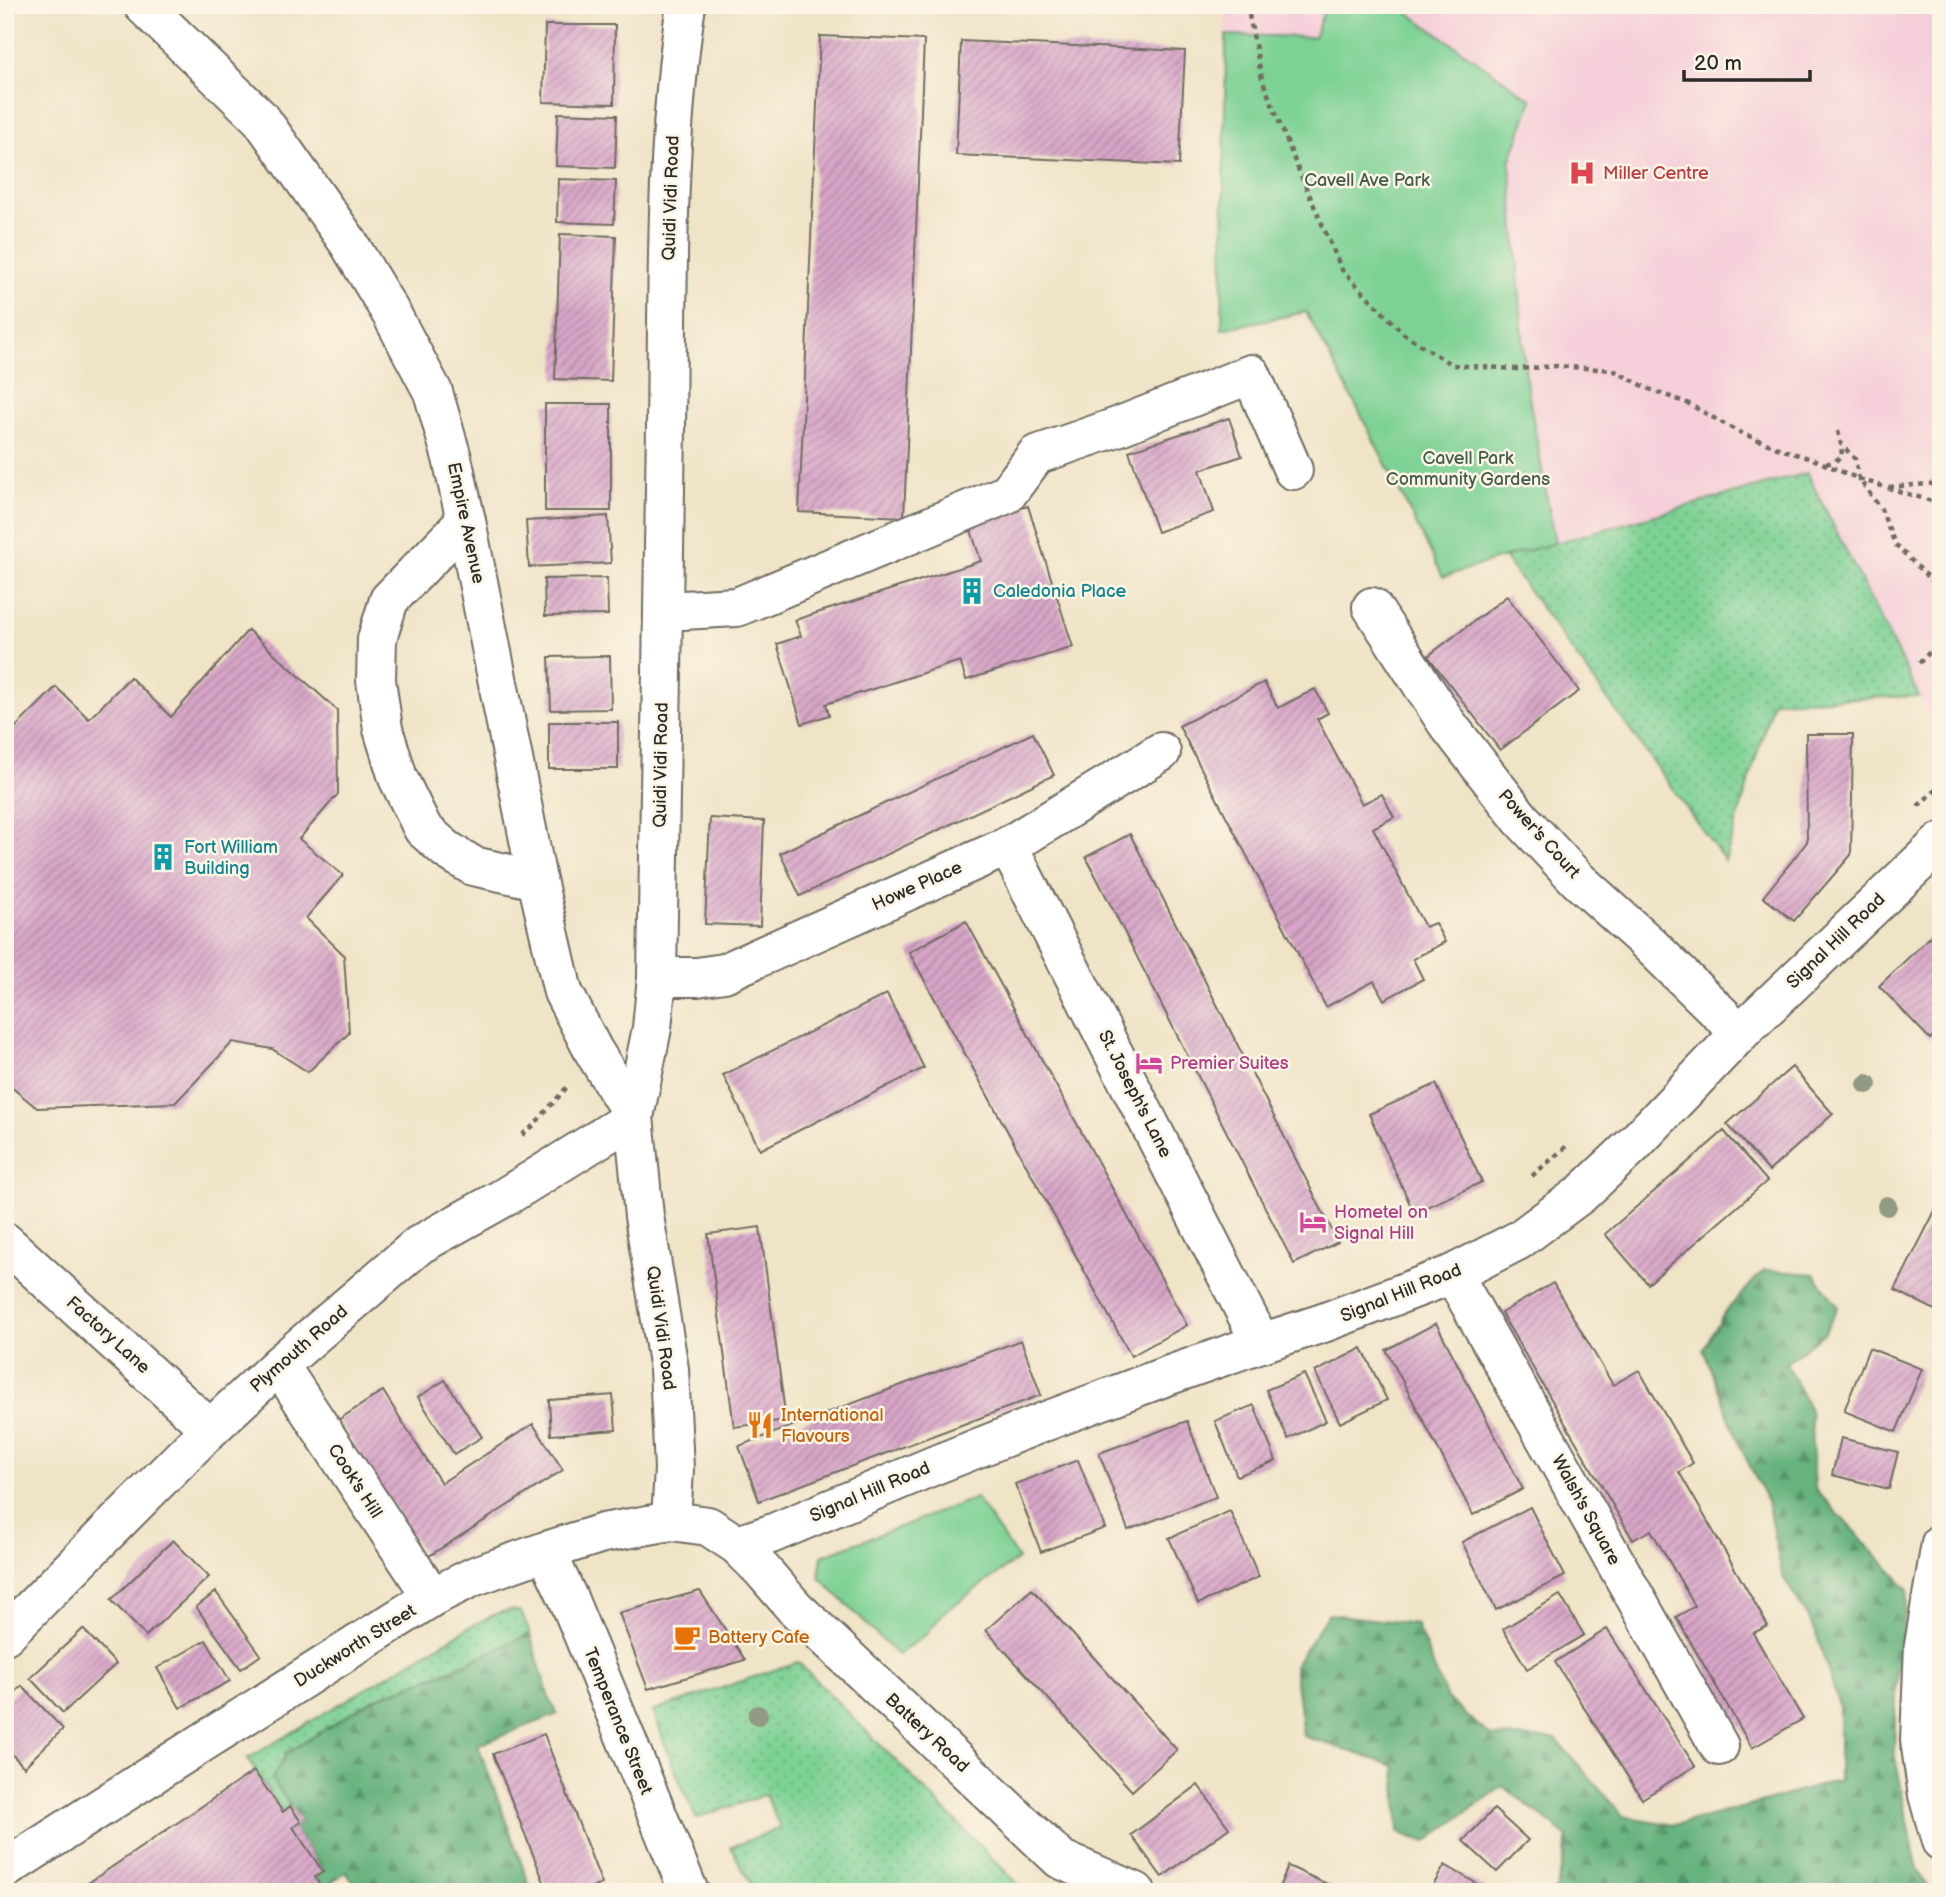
<svg xmlns="http://www.w3.org/2000/svg" width="1946" height="1897" viewBox="0 0 1946 1897" font-family="'Balsamiq Sans',sans-serif">
<style>
.built{fill:#f5cfd9}
.grass{fill:url(#grass-dots);stroke:#547e60;stroke-width:2}
.forest{fill:url(#forest-firs);stroke:#486f54;stroke-width:2}
.green{fill:#7dd194;stroke:#547e60;stroke-width:2}
.building{fill:url(#building-hatch)}
.lines{fill:none;stroke-linecap:round;stroke-linejoin:round}
.minor-casing{stroke:#706c62;stroke-width:42}
.path{stroke:#706c62;stroke-width:4.5;stroke-dasharray:5 5;stroke-linecap:butt}
.minor{stroke:#fff;stroke-width:38}
.tree{fill:#919a82}
.labels{text-anchor:middle;dominant-baseline:central;stroke-width:5;stroke-linejoin:round;paint-order:stroke}
.health-label{font-size:18px;fill:#be3a42;stroke:#fcf5e5;text-anchor:start}
.park-label{font-size:18px;fill:#445d4a;stroke:#fcf5e5}
.street-label{font-size:18px;fill:#2b2b2b;stroke:#fcf5e5}
.culture-label{font-size:18px;fill:#0d838f;stroke:#fcf5e5;text-anchor:start}
.hotel-label{font-size:18px;fill:#b23c85;stroke:#fcf5e5;text-anchor:start}
.food-label{font-size:18px;fill:#c56008;stroke:#fcf5e5;text-anchor:start}
</style>
<defs>
<pattern id="grass-dots" width="8" height="8" patternUnits="userSpaceOnUse" patternTransform="scale(1.75)"><rect width="8" height="8" fill="#7dd194"/><path d="M2 2h.1M6 6h.1" fill="none" stroke="#67aa79" stroke-width="1.8" stroke-linecap="round"/></pattern>
<pattern id="forest-firs" width="22" height="20" patternUnits="userSpaceOnUse" patternTransform="scale(1.75)"><rect width="22" height="20" fill="#66b37e"/><path d="M5 1l3.5 6h-7zM16 11l3.5 6h-7z" fill="#549267"/></pattern>
<pattern id="building-hatch" width="6" height="6" patternUnits="userSpaceOnUse" patternTransform="scale(1.75)"><rect width="6" height="6" fill="#d8a5c8"/><path d="M-1 1l2-2M0 6l6-6M5 7l2-2" fill="none" stroke="#af87a3"/></pattern>
</defs>
<rect width="100%" height="100%" fill="#fcf5e5"/>
<filter id="ink" filterUnits="userSpaceOnUse"><feTurbulence type="fractalNoise" baseFrequency=".0143" numOctaves="2"/><feDisplacementMap in="SourceGraphic" scale="14" xChannelSelector="R" yChannelSelector="G"/><feConvolveMatrix kernelMatrix="1 2 1 2 8 2 1 2 1" color-interpolation-filters="sRGB"/></filter>
<filter id="wash" filterUnits="userSpaceOnUse"><feTurbulence type="fractalNoise" baseFrequency=".00686" numOctaves="4" result="noise"/><feDisplacementMap in="SourceGraphic" scale="28" xChannelSelector="R" yChannelSelector="G"/><feGaussianBlur stdDeviation="1.57" result="paint"/><feColorMatrix in="noise" values="0 0 0 0 0 0 0 0 0 0 0 0 0 0 0 0 0 1.4 0 .05"/><feComposite in="paint" operator="in"/></filter>
<g filter="url(#wash)">
<rect width="100%" height="100%" fill="#f0e4c7"/>
<path class="built" d="M 1226,5 L 1941,5 L 1941,742 L 1807,473 L 1504,557 L 1443,577 L 1360,413 L 1306,312 L 1222,329 Z"/>
<g class="grass">
<path d="M 1807,473 L 1919,696 L 1773,701 L 1725,861 L 1504,557 Z"/>
<path d="M 510,1610 L 521,1612 L 530,1634 L 451,1670 L 374,1699 L 272,1778 L 290,1806 L 283,1812 L 247,1759 L 475,1624 L 498,1613 Z"/>
<path d="M 798,1662 L 1026,1892 L 755,1892 L 731,1847 L 780,1828 L 766,1795 L 696,1818 L 673,1766 L 653,1711 Z"/>
</g>
<g class="forest">
<path d="M 1764,1270 L 1814,1274 L 1838,1306 L 1825,1332 L 1786,1363 L 1810,1410 L 1815,1489 L 1908,1589 L 1897,1673 L 1894,1752 L 1917,1867 L 1930,1892 L 1553,1892 L 1557,1888 L 1568,1837 L 1503,1786 L 1426,1842 L 1399,1833 L 1395,1766 L 1303,1736 L 1294,1666 L 1328,1614 L 1416,1624 L 1447,1699 L 1491,1736 L 1556,1739 L 1623,1816 L 1674,1825 L 1753,1805 L 1839,1780 L 1839,1706 L 1815,1630 L 1782,1575 L 1767,1501 L 1740,1446 L 1703,1349 L 1725,1312 Z"/>
<path d="M 530,1634 L 550,1701 L 558,1714 L 478,1745 L 532,1892 L 360,1892 L 346,1872 L 322,1888 L 315,1877 L 323,1871 L 293,1827 L 301,1822 L 272,1778 L 287,1753 L 374,1699 L 451,1670 Z"/>
</g>
<g class="green">
<path d="M 1326,5 L 1397,5 L 1532,100 L 1510,162 L 1526,380 L 1555,543 L 1504,557 L 1443,577 L 1360,413 L 1306,312 L 1222,329 L 1226,35 L 1314,37 Z"/>
<path d="M 976,1498 L 1018,1559 L 944,1612 L 927,1634 L 897,1655 L 819,1577 L 822,1556 Z"/>
</g>
<g id="blocks">
<g class="building">
<path d="M 545,25 L 615,25 L 614,104 L 543,102 Z"/>
<path d="M 820,36 L 924,40 L 904,517 L 799,512 Z"/>
<path d="M 961,41 L 1185,51 L 1179,165 L 956,155 Z"/>
<path d="M 558,113 L 617,115 L 615,168 L 556,166 Z"/>
<path d="M 558,179 L 616,181 L 614,224 L 557,222 Z"/>
<path d="M 560,234 L 616,236 L 611,381 L 555,379 Z"/>
<rect x="545" y="404" width="66" height="107"/>
<path d="M 1229,418 L 1242,456 L 1200,470 L 1214,512 L 1157,532 L 1129,451 Z"/>
<path d="M 1028,506 L 1073,647 L 966,680 L 960,661 L 826,704 L 829,715 L 802,724 L 777,644 L 801,636 L 795,620 L 981,561 L 969,524 Z"/>
<path d="M 608,516 L 611,563 L 529,567 L 526,521 Z"/>
<path d="M 607,578 L 608,615 L 545,616 L 544,579 Z"/>
<path d="M 1507,596 L 1579,691 L 1500,750 L 1428,656 Z"/>
<path d="M 248,630 L 337,710 L 338,794 L 299,839 L 343,875 L 306,918 L 344,955 L 349,1033 L 308,1072 L 272,1049 L 233,1042 L 175,1103 L 37,1108 L 5,1082 L 5,723 L 13,730 L 56,687 L 89,719 L 130,677 L 171,717 Z"/>
<path d="M 610,656 L 611,709 L 551,710 L 549,657 Z"/>
<path d="M 1264,682 L 1278,708 L 1315,689 L 1328,713 L 1317,719 L 1362,804 L 1382,794 L 1394,817 L 1373,828 L 1425,927 L 1435,923 L 1445,942 L 1413,959 L 1423,979 L 1384,1000 L 1374,981 L 1326,1007 L 1179,726 Z"/>
<rect x="549" y="722" width="69" height="47"/>
<path d="M 1033,733 L 1054,775 L 800,896 L 780,853 Z"/>
<path d="M 1806,734 L 1853,734 L 1851,855 L 1794,921 L 1763,897 L 1807,842 Z"/>
<path d="M 710,818 L 764,821 L 760,926 L 705,924 Z"/>
<path d="M 1130,834 L 1338,1242 L 1294,1264 L 1086,857 Z"/>
<path d="M 966,921 L 1187,1325 L 1131,1356 L 909,952 Z"/>
<path d="M 1941,926 L 1941,1028 L 1930,1039 L 1879,986 Z"/>
<path d="M 887,994 L 924,1068 L 760,1150 L 723,1075 Z"/>
<path d="M 1792,1067 L 1833,1114 L 1769,1171 L 1727,1124 Z"/>
<path d="M 1436,1084 L 1482,1182 L 1414,1213 L 1369,1114 Z"/>
<path d="M 1724,1131 L 1767,1181 L 1648,1284 L 1605,1234 Z"/>
<path d="M 1941,1199 L 1941,1313 L 1895,1290 Z"/>
<path d="M 760,1227 L 786,1420 L 734,1427 L 708,1234 Z"/>
<path d="M 1553,1283 L 1613,1385 L 1639,1370 L 1693,1463 L 1679,1472 L 1768,1626 L 1753,1633 L 1803,1719 L 1752,1748 L 1676,1617 L 1695,1606 L 1651,1530 L 1633,1540 L 1501,1313 Z"/>
<path d="M 1436,1323 L 1523,1489 L 1473,1515 L 1386,1350 Z"/>
<path d="M 1021,1340 L 1041,1395 L 759,1501 L 739,1446 Z"/>
<path d="M 1362,1348 L 1387,1400 L 1340,1423 L 1315,1372 Z"/>
<path d="M 1869,1348 L 1922,1369 L 1896,1432 L 1844,1411 Z"/>
<path d="M 1304,1374 L 1326,1421 L 1288,1439 L 1266,1390 Z"/>
<path d="M 445,1380 L 482,1437 L 454,1454 L 418,1397 Z"/>
<path d="M 383,1391 L 441,1483 L 533,1424 L 563,1470 L 426,1558 L 338,1420 Z"/>
<path d="M 613,1395 L 616,1430 L 551,1435 L 549,1400 Z"/>
<path d="M 1254,1405 L 1276,1461 L 1237,1476 L 1215,1421 Z"/>
<path d="M 1187,1421 L 1216,1497 L 1128,1530 L 1099,1453 Z"/>
<path d="M 1841,1438 L 1898,1452 L 1889,1489 L 1832,1475 Z"/>
<path d="M 1078,1460 L 1105,1528 L 1041,1552 L 1015,1484 Z"/>
<path d="M 1530,1507 L 1565,1576 L 1496,1610 L 1462,1542 Z"/>
<path d="M 1230,1511 L 1259,1577 L 1198,1604 L 1169,1538 Z"/>
<path d="M 173,1540 L 209,1577 L 146,1636 L 111,1600 Z"/>
<path d="M 1032,1589 L 1177,1750 L 1132,1791 L 986,1630 Z"/>
<path d="M 700,1591 L 745,1660 L 648,1689 L 619,1613 Z"/>
<path d="M 216,1592 L 261,1655 L 241,1669 L 196,1607 Z"/>
<path d="M 1560,1595 L 1584,1635 L 1527,1669 L 1503,1629 Z"/>
<path d="M 83,1629 L 116,1664 L 63,1713 L 30,1678 Z"/>
<path d="M 1607,1629 L 1695,1766 L 1642,1799 L 1555,1662 Z"/>
<path d="M 206,1640 L 230,1681 L 180,1708 L 157,1668 Z"/>
<path d="M 22,1686 L 63,1729 L 24,1767 L 5,1747 L 5,1701 Z"/>
<path d="M 544,1734 L 602,1884 L 580,1892 L 548,1892 L 493,1754 Z"/>
<path d="M 254,1771 L 283,1812 L 290,1806 L 301,1822 L 293,1827 L 323,1872 L 315,1877 L 325,1892 L 75,1892 Z"/>
<path d="M 1198,1785 L 1229,1828 L 1162,1877 L 1131,1835 Z"/>
<path d="M 1494,1809 L 1528,1840 L 1497,1872 L 1463,1841 Z"/>
<path d="M 1445,1865 L 1491,1892 L 1429,1892 Z"/>
<path d="M 1288,1866 L 1344,1892 L 1277,1892 Z"/>
</g>
</g>
</g>
<g filter="url(#ink)">
<use href="#blocks" fill-opacity="0" stroke="#706c62" stroke-width="2"/>
<g class="lines">
<defs>
<g id="minor">
<path d="M 143,5 L 261,119 L 348,242 L 392,315 L 433,392 L 452,458 L 466,521 L 537,880 L 563,992 L 593,1050 L 634,1117"/>
<path d="M 466,521 L 389,600 L 377,639 L 376,680 L 383,729 L 398,778 L 423,829 L 447,850 L 473,866 L 537,880"/>
<path d="M 1372,607 L 1446,722 L 1521,819 L 1578,880 L 1649,944 L 1740,1033"/>
<path d="M 664,611 L 737,607 L 1007,494 L 1036,455 L 1117,427 L 1251,374 L 1293,470"/>
<path d="M 1008,846 L 1261,1343"/>
<path d="M 657,977 L 697,977 L 724,973 L 1008,846 L 1161,752"/>
<path d="M 5,1242 L 210,1429"/>
<path d="M 1453,1274 L 1719,1746"/>
<path d="M 279,1365 L 432,1597"/>
<path d="M 671,1521 L 674,1469 L 669,1369 L 644,1216 L 634,1117 L 652,1028 L 657,977 C 661,793 664,610 666,427 C 668,287 665,144 686,5"/>
<path d="M 1941,1543 L 1924,1645 L 1920,1740 L 1928,1795 L 1941,1841"/>
<path d="M 737,1545 L 771,1534 L 935,1465 L 1041,1423 L 1164,1377 L 1261,1343 L 1323,1323 L 1453,1274 L 1519,1240 L 1581,1194 L 1633,1145 L 1740,1033 L 1941,842"/>
<path d="M 546,1551 L 568,1598 L 689,1892"/>
<path d="M 5,1635 L 210,1429 L 279,1365 L 419,1245 L 505,1197 L 634,1117"/>
<path d="M 5,1869 L 175,1760 L 432,1597 L 475,1576 L 546,1551 L 603,1533 L 671,1521 L 708,1526 L 737,1545 L 762,1570 L 794,1607 L 1060,1859 L 1136,1892"/>
</g>
</defs>
<use href="#minor" class="minor-casing"/>
<g class="path">
<path d="M 1247,5 L 1262,79 L 1298,169 L 1342,270 L 1404,334 L 1452,365 L 1517,369 L 1557,366 L 1613,370 L 1649,389 L 1687,403 L 1737,431 L 1780,449 L 1815,460 L 1859,479 L 1941,504"/>
<path d="M 1838,431 L 1841,444 L 1855,459 L 1859,479 L 1881,509 L 1895,544 L 1937,586 L 1941,583"/>
<path d="M 1826,464 L 1835,461 L 1842,456 L 1841,445"/>
<path d="M 1889,487 L 1941,483"/>
<path d="M 1919,663 L 1941,641"/>
<path d="M 1918,806 L 1941,785"/>
<path d="M 522,1135 L 533,1126 L 567,1087"/>
<path d="M 1532,1176 L 1568,1145"/>
</g>
<use href="#minor" class="minor"/>
</g>
<g class="tree">
<circle cx="1867" cy="1084" r="10"/>
<circle cx="1887" cy="1206" r="10"/>
<circle cx="758" cy="1715" r="10"/>
</g>
</g>
<defs>
<symbol id="hospital-bare" viewBox="-9 -9 18 18"><path d="M-5-5h3v3.5h4V-5h3V5h-3V1.5h-4V5h-3Z" fill="#e0444e" stroke="#fcf5e5" stroke-width="2.5" paint-order="stroke"/></symbol>
<symbol id="building-bare" viewBox="-9 -9 18 18"><path d="M-4-6H4V6H1V3H-1V6H-4ZM-2.5-4.3h1.7v1.8h-1.7ZM.8-4.3h1.7v1.8H.8ZM-2.5-1h1.7V.8h-1.7ZM.8-1h1.7V.8H.8Z" fill="#0f9aa8" stroke="#fcf5e5" stroke-width="2.5" paint-order="stroke"/></symbol>
<symbol id="hotel-bare" viewBox="-9 -9 18 18"><path d="M-6-4.5h1.5V1H6V5H4.5V3h-9V5H-6ZM-4 0a1.8 1.8 0 1 1 3.6 0ZM.5 0V-2.5h3Q6-2.5 6 0Z" fill="#d1479c" stroke="#fcf5e5" stroke-width="2.5" paint-order="stroke"/></symbol>
<symbol id="restaurant-bare" viewBox="-9 -9 18 18"><path d="M-5-6h1v4h1v-4h1v4h1v-4h1v5L-1.5 .5V6h-2V.5L-5-1ZM5-6V6H3V1.5H1.5Q1.5-4 5-6Z" fill="#e8710a" stroke="#fcf5e5" stroke-width="2.5" paint-order="stroke"/></symbol>
<symbol id="cafe-bare" viewBox="-9 -9 18 18"><path d="M-5.5-4.5H6V0H3Q3 3.5 0 3.5H-2.5Q-5.5 3.5-5.5 0ZM3-3.2v2h1.7v-2ZM-6 4.5H4V6H-6Z" fill="#e8710a" stroke="#fcf5e5" stroke-width="2.5" paint-order="stroke"/></symbol>
</defs>
<g fill-rule="evenodd">
<use href="#hospital-bare" x="1563" y="154" width="38" height="38"/>
<use href="#building-bare" x="953" y="572" width="38" height="38"/>
<use href="#building-bare" x="144" y="838" width="38" height="38"/>
<use href="#hotel-bare" x="1130" y="1044" width="38" height="38"/>
<use href="#hotel-bare" x="1294" y="1203" width="38" height="38"/>
<use href="#restaurant-bare" x="741" y="1406" width="38" height="38"/>
<use href="#cafe-bare" x="668" y="1618" width="38" height="38"/>
</g>
<g class="labels">
<g class="health-label">
<text x="1603" y="173">Miller Centre</text>
</g>
<g class="park-label">
<text x="1367" y="180">Cavell Ave Park</text>
<text x="1468" y="458">Cavell Park<tspan x="1468" dy="21">Community Gardens</tspan></text>
</g>
<g class="street-label">
<text transform="translate(671 198) rotate(-88)">Quidi Vidi Road</text>
<text transform="translate(466 523) rotate(78)">Empire Avenue</text>
<text transform="translate(661 765) rotate(-89)">Quidi Vidi Road</text>
<text transform="translate(1539 834) rotate(48)">Power's Court</text>
<text transform="translate(917 886) rotate(-24)">Howe Place</text>
<text transform="translate(1836 941) rotate(-44)">Signal Hill Road</text>
<text transform="translate(1135 1094) rotate(63)">St. Joseph's Lane</text>
<text transform="translate(1401 1293) rotate(-22)">Signal Hill Road</text>
<text transform="translate(661 1328) rotate(82)">Quidi Vidi Road</text>
<text transform="translate(108 1335) rotate(42)">Factory Lane</text>
<text transform="translate(299 1349) rotate(-41)">Plymouth Road</text>
<text transform="translate(355 1481) rotate(57)">Cook's Hill</text>
<text transform="translate(870 1492) rotate(-23)">Signal Hill Road</text>
<text transform="translate(1586 1510) rotate(61)">Walsh's Square</text>
<text transform="translate(355 1646) rotate(-32)">Duckworth Street</text>
<text transform="translate(618 1721) rotate(68)">Temperance Street</text>
<text transform="translate(927 1733) rotate(43)">Battery Road</text>
</g>
<g class="culture-label">
<text x="993" y="591">Caledonia Place</text>
<text x="184" y="847">Fort William<tspan x="184" dy="21">Building</tspan></text>
</g>
<g class="hotel-label">
<text x="1170" y="1063">Premier Suites</text>
<text x="1334" y="1212">Hometel on<tspan x="1334" dy="21">Signal Hill</tspan></text>
</g>
<g class="food-label">
<text x="781" y="1415">International<tspan x="781" dy="21">Flavours</tspan></text>
<text x="708" y="1637">Battery Cafe</text>
</g>
</g>
<rect width="1946" height="1897" fill="none" stroke="#fcf5e5" stroke-width="28"/>
<path d="M1684 70v10h126v-10" fill="none" stroke="#2b2b2b" stroke-width="3.5"/>
<text x="1694" y="70" font-size="21" fill="#2b2b2b" stroke="#fcf5e5" stroke-width="5" paint-order="stroke">20 m</text>
</svg>
